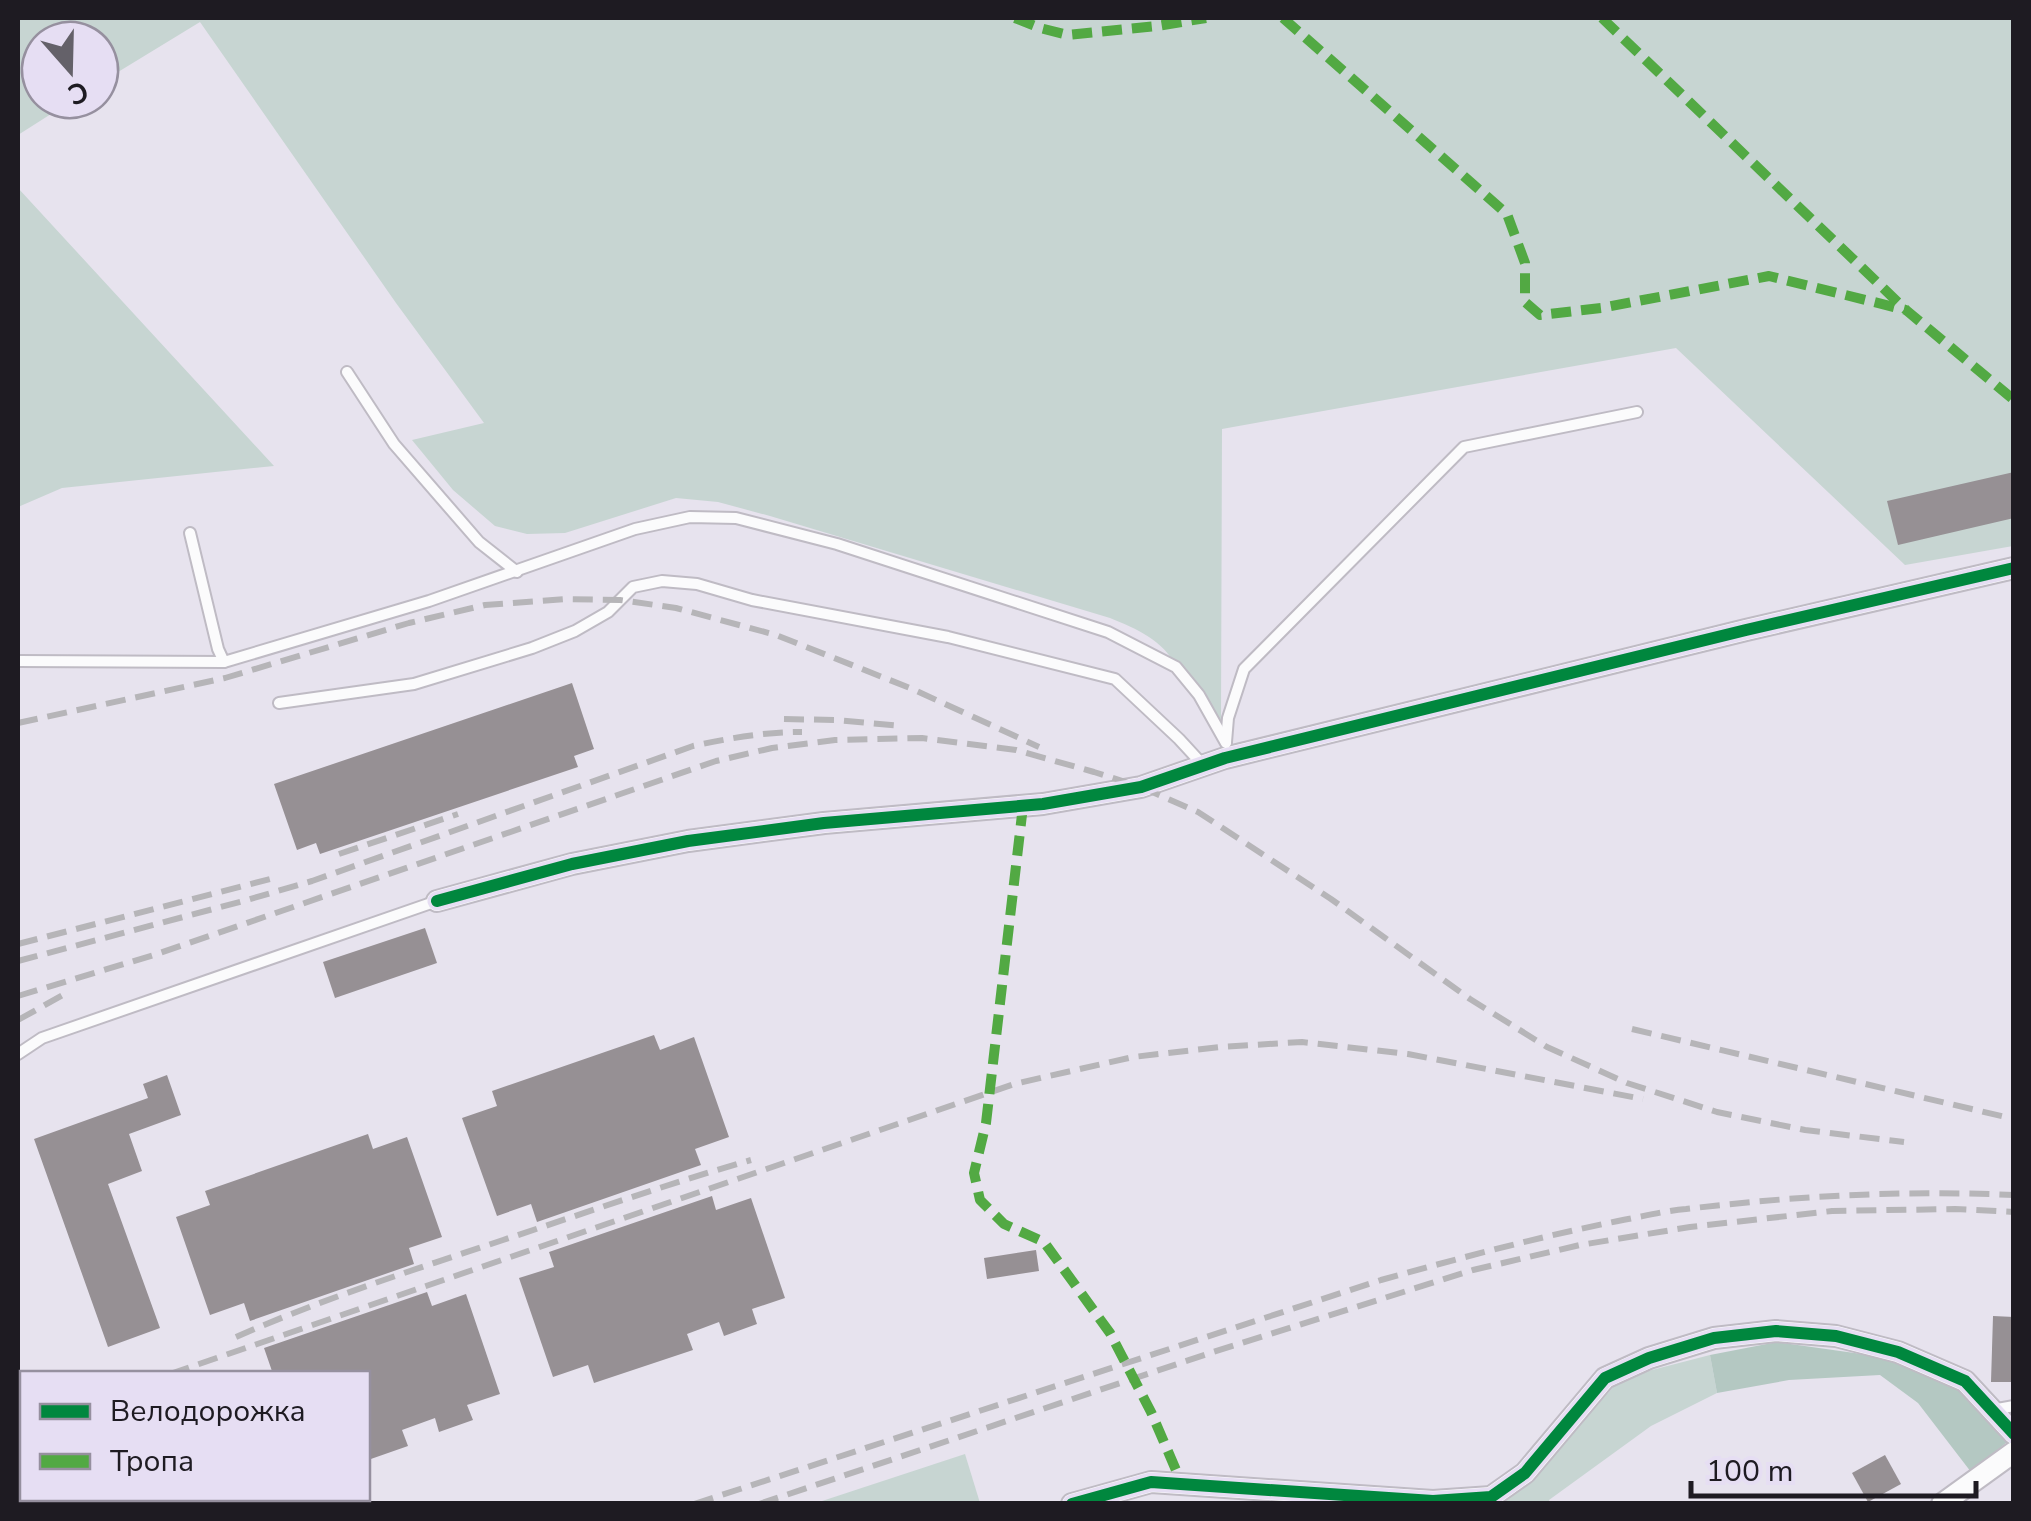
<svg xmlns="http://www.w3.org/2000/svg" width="2031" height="1521" viewBox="0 0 2031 1521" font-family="'Nunito Sans',sans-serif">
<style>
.green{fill:#c7d5d2}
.forest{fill:#b4c8c2}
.building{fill:#969094}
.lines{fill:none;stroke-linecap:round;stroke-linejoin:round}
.service-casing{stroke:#bfbbc4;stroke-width:14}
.minor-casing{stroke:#bfbbc4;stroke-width:24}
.service{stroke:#fbfbfc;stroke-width:10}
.minor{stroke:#fbfbfc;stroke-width:20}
.rail{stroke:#b6b5b8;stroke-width:6;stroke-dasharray:20 10;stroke-linecap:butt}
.quiet{stroke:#52a943;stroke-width:10;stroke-dasharray:20 10;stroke-linecap:butt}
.cycleway-casing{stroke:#e6def3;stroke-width:19}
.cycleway{stroke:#00873e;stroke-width:12}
</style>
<rect width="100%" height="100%" fill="#e7e3ee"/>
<g class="green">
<path d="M 18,18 L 2013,18 L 2013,546 L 1905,565 L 1676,348 L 1222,429 L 1221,720 L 1176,667 C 1165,641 1135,628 1110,618 L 770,516 L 718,502 L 676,498 L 565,533 L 527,534 L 495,526 L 453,490 L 412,440 L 484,423 L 396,303 L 200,22 L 100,83 L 100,40 L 40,40 L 40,100 L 73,100 L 18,135 Z"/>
<path d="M 18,188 L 274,466 L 62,488 L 18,507 Z"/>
<path d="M 1710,1355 L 1717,1393 L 1651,1426 L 1549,1500 L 1550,1503 L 1488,1504 L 1534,1478 L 1621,1378 Z"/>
<path d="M 965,1454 L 980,1503 L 816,1503 Z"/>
</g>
<path class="forest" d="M 1777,1342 L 1897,1359 L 1959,1386 L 2007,1442 L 1971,1472 L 1918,1403 L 1880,1375 L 1789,1380 L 1717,1393 L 1710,1355 Z"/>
<g class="building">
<path d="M 2014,472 L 2014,518 L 1898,545 L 1887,501 Z"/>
<path d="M 572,683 L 594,749 L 574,756 L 578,767 L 320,854 L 316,843 L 297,850 L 274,784 Z"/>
<path d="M 425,928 L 437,963 L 335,998 L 323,962 Z"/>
<path d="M 654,1035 L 660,1050 L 694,1037 L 729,1137 L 695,1149 L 701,1165 L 537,1222 L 531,1204 L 497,1216 L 462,1118 L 497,1106 L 492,1091 Z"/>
<path d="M 167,1075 L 181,1115 L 129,1134 L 142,1171 L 108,1184 L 160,1328 L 108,1347 L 34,1139 L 148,1098 L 143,1084 Z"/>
<path d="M 368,1134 L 373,1149 L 407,1137 L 442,1237 L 409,1248 L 414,1264 L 250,1321 L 244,1303 L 210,1315 L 176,1217 L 210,1205 L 205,1191 Z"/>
<path d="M 712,1196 L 716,1210 L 751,1198 L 785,1298 L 752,1309 L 757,1324 L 724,1336 L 719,1322 L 687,1334 L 693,1350 L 594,1383 L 588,1365 L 553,1377 L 519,1278 L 554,1267 L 549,1252 Z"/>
<path d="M 1036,1250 L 1039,1271 L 987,1279 L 984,1258 Z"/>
<path d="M 427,1292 L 432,1306 L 466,1294 L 500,1394 L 467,1405 L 473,1420 L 439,1432 L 435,1418 L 402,1430 L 408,1446 L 368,1460 L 368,1374 L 273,1374 L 264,1348 Z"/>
<path d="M 1993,1316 L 2014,1317 L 2014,1382 L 1991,1382 Z"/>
<path d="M 1885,1455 L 1901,1484 L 1868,1502 L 1852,1473 Z"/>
</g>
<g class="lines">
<defs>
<g id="service">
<path d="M 347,372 L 394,444 L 479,542 L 517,572"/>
<path d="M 190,533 L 218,649 L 224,662"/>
<path d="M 18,661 L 224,662 L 429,601 L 635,529 L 690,517 L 736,518 L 837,544 L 1108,632 L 1176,667 L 1199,695 L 1226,743"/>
<path d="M 279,703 L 414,684 L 532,648 L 575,631 L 608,612 L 633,587 L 662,581 L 697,584 L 752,600 L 948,637 L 1115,679 L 1179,739 L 1202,764"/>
<path d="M 1226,742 L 1228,718 L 1244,669 L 1464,447 L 1637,412"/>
<path d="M 18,1054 L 42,1038 L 437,901"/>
<path d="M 1992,1410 L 2014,1406"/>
</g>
<g id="minor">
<path d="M 437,901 L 572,864 L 688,841 L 824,823 L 1043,804 L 1141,787 L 1225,758 L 1746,630 L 2014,568"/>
<path d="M 1072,1504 L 1151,1482 L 1433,1501 L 1491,1497 L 1525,1473 L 1605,1378 L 1649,1358 L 1714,1338 L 1776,1331 L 1836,1336 L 1898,1352 L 1965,1381 L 2014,1434"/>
<path d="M 1942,1504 L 2014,1452"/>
</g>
</defs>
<use href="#service" class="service-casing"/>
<use href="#minor" class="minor-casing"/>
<use href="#service" class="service"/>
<use href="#minor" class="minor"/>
<g class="rail">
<path d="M 784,719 L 836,720 L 903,726"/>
<path d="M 18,723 L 225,678 L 409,623 L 485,605 L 565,599 L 620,600 L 676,608 L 776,635 L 910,688 L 1039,747"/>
<path d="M 339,854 L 458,814"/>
<path d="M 18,944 L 274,878"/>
<path d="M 18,961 L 247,900 L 312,881 L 693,746 C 730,738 764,732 802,732"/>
<path d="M 18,996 L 157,954 L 716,761 L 772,748 L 835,740 L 922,738 L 1016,750 L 1094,772 L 1141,787 L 1198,812 L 1331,899 L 1470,999 L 1547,1047 L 1627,1083 L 1717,1112 L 1805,1130 L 1904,1142"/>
<path d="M 18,1020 L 70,991"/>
<path d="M 1632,1029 L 2014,1119"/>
<path d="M 236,1337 C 322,1299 413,1270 503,1240 C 585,1213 667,1184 751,1160"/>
<path d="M 170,1374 L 1014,1084 L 1133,1057 L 1220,1047 L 1302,1042 L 1408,1054 L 1643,1099"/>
<path d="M 18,1428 L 22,1426"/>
<path d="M 694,1504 L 1381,1280 C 1460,1258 1538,1237 1618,1221 C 1641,1217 1663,1211 1686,1209 C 1794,1196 1904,1190 2014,1195"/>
<path d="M 759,1504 L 1210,1353 L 1473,1270 L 1580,1245 L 1690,1227 L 1832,1211 L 1955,1209 L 2014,1212"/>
</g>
<g class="quiet">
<path d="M 1015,18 L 1040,28 L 1068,35 L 1157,26 L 1206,18"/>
<path d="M 1283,18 L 1507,214 L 1525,263 L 1525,302 L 1540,315 L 1601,308 L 1769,276 L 1906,310 L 2014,400"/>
<path d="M 1602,18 L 1906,310"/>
<path d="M 1023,806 L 986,1123 L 974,1173 L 980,1200 L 1004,1224 L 1044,1242 L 1110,1333 L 1151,1412 L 1182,1484"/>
</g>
<defs>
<g id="cycleway">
<path d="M 437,901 L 572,864 L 688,841 L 824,823 L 1043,804 L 1141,787 L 1225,758 L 1746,630 L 2014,568"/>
<path d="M 1072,1504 L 1151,1482 L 1433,1501 L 1491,1497 L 1525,1473 L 1605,1378 L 1649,1358 L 1714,1338 L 1776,1331 L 1836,1336 L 1898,1352 L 1965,1381 L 2014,1434"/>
</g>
</defs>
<use href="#cycleway" class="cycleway-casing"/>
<use href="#cycleway" class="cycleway"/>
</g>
<rect width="2031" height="1521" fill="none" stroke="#1e1b22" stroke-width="40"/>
<rect x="20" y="1371" width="350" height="130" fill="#e6def3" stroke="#96909f" stroke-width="2.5"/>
<rect x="40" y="1404" width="50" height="15" fill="#00873e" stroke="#96909f" stroke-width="2.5"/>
<text x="110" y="1421" font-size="30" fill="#1e1b22">Велодорожка</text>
<rect x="40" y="1454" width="50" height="15" fill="#52a943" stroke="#96909f" stroke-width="2.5"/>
<text x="110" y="1471" font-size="30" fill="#1e1b22">Тропа</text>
<g transform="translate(70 70) rotate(160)"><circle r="48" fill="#e6def3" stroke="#96909f" stroke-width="2.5"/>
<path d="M0-8L18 38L0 25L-18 38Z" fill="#646169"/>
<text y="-15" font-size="28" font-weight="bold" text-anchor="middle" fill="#1e1b22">С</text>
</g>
<path d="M1691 1481v15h285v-15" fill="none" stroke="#1e1b22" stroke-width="5"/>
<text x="1706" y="1481" font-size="30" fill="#1e1b22" stroke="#e6def3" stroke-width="8" paint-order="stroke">100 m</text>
</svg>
